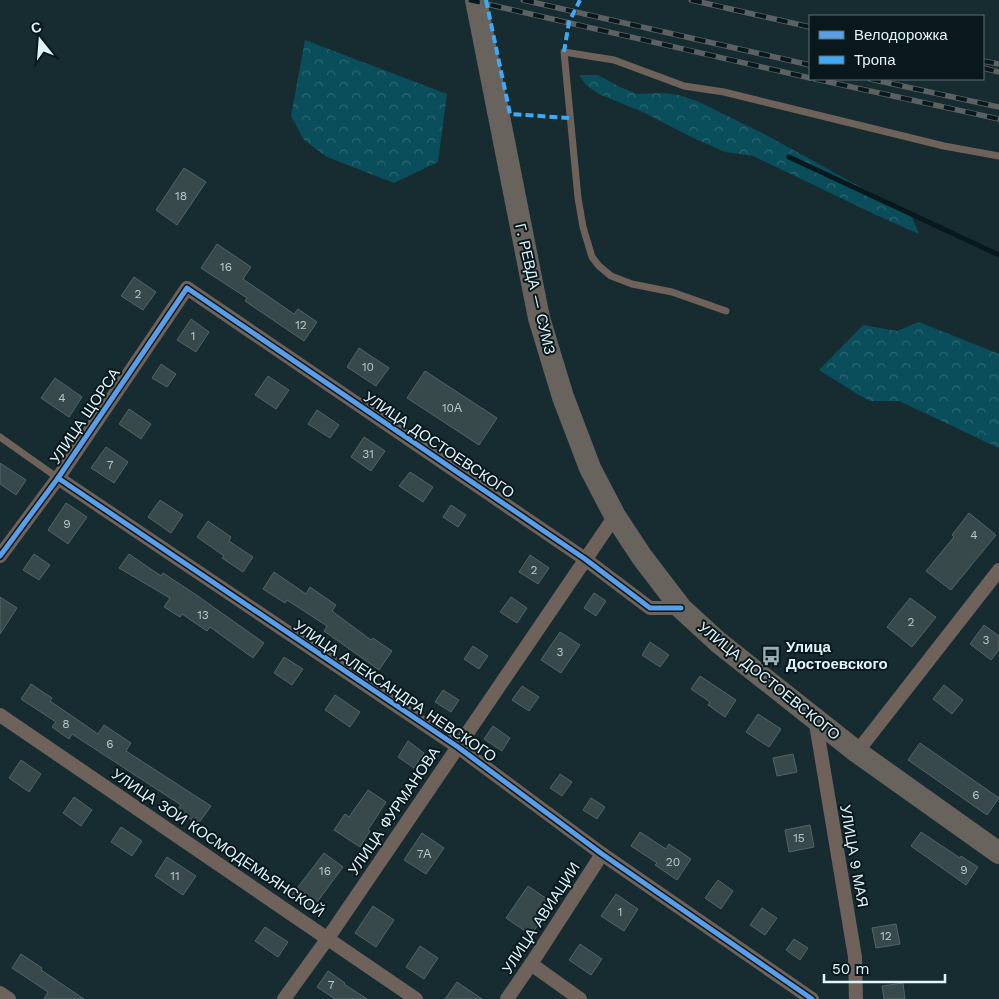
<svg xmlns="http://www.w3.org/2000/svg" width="999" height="999" viewBox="0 0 999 999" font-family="'Work Sans',sans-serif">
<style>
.forest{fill:url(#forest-crowns)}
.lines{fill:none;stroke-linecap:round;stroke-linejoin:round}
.stream{stroke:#08191d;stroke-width:5}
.building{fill:#38494c;stroke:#526467}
.service{stroke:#6f625b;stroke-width:7}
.minor{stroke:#6f625b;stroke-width:14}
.primary{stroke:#69635d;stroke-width:22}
.rail-casing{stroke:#5c6262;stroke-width:5.5}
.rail{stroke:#09181c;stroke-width:4;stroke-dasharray:11;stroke-linecap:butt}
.quiet{stroke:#3fa9f5;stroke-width:4;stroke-dasharray:8 4;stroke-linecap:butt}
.cycleway-casing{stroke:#09181c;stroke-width:8}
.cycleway{stroke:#5a9eea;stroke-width:5}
.labels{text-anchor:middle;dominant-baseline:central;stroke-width:4;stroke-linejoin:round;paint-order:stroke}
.number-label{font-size:12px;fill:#b6c9ce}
.street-label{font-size:15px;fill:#e0f4fa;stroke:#09181c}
.poi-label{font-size:15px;font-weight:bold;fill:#e0f4fa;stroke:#09181c;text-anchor:start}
</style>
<defs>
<pattern id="forest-crowns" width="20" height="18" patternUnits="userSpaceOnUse" patternTransform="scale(1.25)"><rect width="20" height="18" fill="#0a4d5b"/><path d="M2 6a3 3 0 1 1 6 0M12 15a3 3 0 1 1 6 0" fill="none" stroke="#2d6773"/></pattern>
</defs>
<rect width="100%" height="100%" fill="#172c31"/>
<g class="forest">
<path d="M 305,40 L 447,94 L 438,162 L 394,183 L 327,157 L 304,140 L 291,116 Z"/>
<path d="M 579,75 L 598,75 L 620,87 L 637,94 L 661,93 L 679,95 L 697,101 L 768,136 L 911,215 L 919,234 L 874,214 L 753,156 L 725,152 L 691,137 L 645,113 L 599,94 L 586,85 Z"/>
<path d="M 919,322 L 999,354 L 999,448 L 899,401 L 870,401 L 859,395 L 819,370 L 863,325 L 897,331 Z"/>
</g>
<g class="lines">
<path class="stream" d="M 789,157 L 999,255"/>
</g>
<g class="building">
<path d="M 184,168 L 206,182 L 177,225 L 156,210 Z"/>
<path d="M 217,244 L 251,267 L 243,279 L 294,314 L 298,309 L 317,322 L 304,341 L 245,301 L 247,298 L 201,268 Z"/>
<path d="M 134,277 L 156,292 L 143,310 L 121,296 Z"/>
<path d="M 191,319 L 209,332 L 196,352 L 177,340 Z"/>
<path d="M 359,348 L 389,368 L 376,386 L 347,367 Z"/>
<path d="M 161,364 L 176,374 L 167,387 L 152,378 Z"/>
<path d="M 425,371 L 497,418 L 479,445 L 407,398 Z"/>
<path d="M 268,376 L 289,390 L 276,409 L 255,395 Z"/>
<path d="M 55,378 L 82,397 L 69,417 L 41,398 Z"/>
<path d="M 129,409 L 151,424 L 141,439 L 119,424 Z"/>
<path d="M 317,410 L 339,425 L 330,438 L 308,424 Z"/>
<path d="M 364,437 L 385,451 L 371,471 L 351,457 Z"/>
<path d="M 106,447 L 128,462 L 114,483 L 91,468 Z"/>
<path d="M 0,463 L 26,480 L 16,495 L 0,484 Z"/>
<path d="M 410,472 L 433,487 L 423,502 L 399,486 Z"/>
<path d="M 160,500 L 183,515 L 171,533 L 148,517 Z"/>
<path d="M 66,503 L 87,517 L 68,544 L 48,530 Z"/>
<path d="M 451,505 L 466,515 L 458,527 L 443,517 Z"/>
<path d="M 969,513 L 996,535 L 951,590 L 926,571 L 954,537 L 952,535 Z"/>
<path d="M 208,521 L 231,537 L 229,541 L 253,557 L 243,572 L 222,558 L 224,556 L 197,537 Z"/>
<path d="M 34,554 L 50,565 L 39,580 L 23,570 Z"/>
<path d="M 129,554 L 161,576 L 163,573 L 195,594 L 264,643 L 253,658 L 210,627 L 207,631 L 182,614 L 180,617 L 164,607 L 170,598 L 119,568 Z"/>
<path d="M 530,555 L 549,568 L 538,584 L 519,572 Z"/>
<path d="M 274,572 L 306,594 L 310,587 L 336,605 L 332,611 L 371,640 L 373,638 L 392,651 L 379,670 L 324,631 L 327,626 L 287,600 L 285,603 L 263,589 Z"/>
<path d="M 594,593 L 606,601 L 596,616 L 584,608 Z"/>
<path d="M 0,597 L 17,608 L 0,634 Z"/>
<path d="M 511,597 L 527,608 L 517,623 L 500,612 Z"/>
<path d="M 910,598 L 936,617 L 912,647 L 887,627 Z"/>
<path d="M 984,625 L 999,636 L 999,650 L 991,660 L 970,644 Z"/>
<path d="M 560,632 L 580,645 L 561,673 L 541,660 Z"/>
<path d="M 650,642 L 669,655 L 660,667 L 642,655 Z"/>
<path d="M 473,646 L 488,656 L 479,669 L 464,659 Z"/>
<path d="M 284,657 L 303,669 L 292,685 L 274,673 Z"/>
<path d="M 700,676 L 736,700 L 725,717 L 708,705 L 710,702 L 691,689 Z"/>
<path d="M 31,684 L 52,698 L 50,701 L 98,734 L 104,725 L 131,743 L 126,751 L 211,806 L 198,824 L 177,810 L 181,805 L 72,734 L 69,739 L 52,727 L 56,722 L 21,699 Z"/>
<path d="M 944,685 L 963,700 L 952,714 L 933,699 Z"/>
<path d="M 522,686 L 539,697 L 529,711 L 512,700 Z"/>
<path d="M 443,690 L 459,700 L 451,712 L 435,702 Z"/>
<path d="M 335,695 L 360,712 L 350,727 L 325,710 Z"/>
<path d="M 758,714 L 781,729 L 769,747 L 746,732 Z"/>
<path d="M 493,726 L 510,738 L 502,751 L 484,739 Z"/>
<path d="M 408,741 L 424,753 L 414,768 L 398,757 Z"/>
<path d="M 920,743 L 999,798 L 987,815 L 908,760 Z"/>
<path d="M 793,754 L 797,772 L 777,776 L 773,758 Z"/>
<path d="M 21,760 L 41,774 L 29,792 L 9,778 Z"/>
<path d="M 560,774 L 572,782 L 562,796 L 550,788 Z"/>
<path d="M 368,790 L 386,802 L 368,830 L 370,831 L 360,847 L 334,830 L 345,814 L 349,817 Z"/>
<path d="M 74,797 L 92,810 L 81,826 L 63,813 Z"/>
<path d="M 591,798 L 605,807 L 597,819 L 583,810 Z"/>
<path d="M 810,825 L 814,847 L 789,852 L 785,830 Z"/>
<path d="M 121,827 L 142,841 L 132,856 L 111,842 Z"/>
<path d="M 640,832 L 666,849 L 669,844 L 691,859 L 677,880 L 655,865 L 657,863 L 631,846 Z"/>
<path d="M 921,832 L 960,858 L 961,856 L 978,867 L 966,885 L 911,846 Z"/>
<path d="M 422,833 L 444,848 L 426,874 L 404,860 Z"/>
<path d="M 324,853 L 343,867 L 312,909 L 292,895 Z"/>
<path d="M 167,857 L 196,876 L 183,895 L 155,876 Z"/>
<path d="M 718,880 L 733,891 L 721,909 L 705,898 Z"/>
<path d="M 528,886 L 553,903 L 531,935 L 506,918 Z"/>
<path d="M 616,894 L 638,909 L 624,931 L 601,916 Z"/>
<path d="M 373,906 L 394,920 L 376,947 L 355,933 Z"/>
<path d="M 762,908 L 777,918 L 765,935 L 750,925 Z"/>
<path d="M 896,924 L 900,944 L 876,948 L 872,928 Z"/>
<path d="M 265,927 L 288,942 L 278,957 L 255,941 Z"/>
<path d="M 794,939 L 808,948 L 800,960 L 786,950 Z"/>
<path d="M 580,944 L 602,959 L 591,975 L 569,960 Z"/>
<path d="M 420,946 L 438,958 L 424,979 L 406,967 Z"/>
<path d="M 21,954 L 42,968 L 41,970 L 84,999 L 44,999 L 48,992 L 12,968 Z"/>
<path d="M 328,971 L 345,983 L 344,984 L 367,999 L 335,999 L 317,987 Z"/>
<path d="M 457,982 L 482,999 L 445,999 Z"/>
<path d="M 903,983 L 905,999 L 884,999 L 882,986 Z"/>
</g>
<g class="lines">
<g class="service">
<path d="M 726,311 L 672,292 L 632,284 L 611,276 L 599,266 L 592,257 L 583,227 L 578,198 L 564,52 L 614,60 L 684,86 L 724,92 L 944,146 L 999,156"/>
<path d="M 0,437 L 58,478"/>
</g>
<g class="minor">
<path d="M 58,478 L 458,747 L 602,854 L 812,999"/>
<path d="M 0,556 L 58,478 L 187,288 L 585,559 L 650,608 L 681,608"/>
<path d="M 0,715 L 416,999"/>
<path d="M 815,718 L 855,957 L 856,999"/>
<path d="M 857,752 L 999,570"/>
<path d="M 531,964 L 580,999"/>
<path d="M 0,993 L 9,999"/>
<path d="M 284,999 L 328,938 L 615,516"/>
<path d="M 507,999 L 531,964 L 602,854"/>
</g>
<path class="primary" d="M 476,0 L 539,318 L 563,397 L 590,468 L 615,516 L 642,557 L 681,608 L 718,642 L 857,752 L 999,853"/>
<defs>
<g id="rail">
<path d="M 469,0 L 810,78"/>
<path d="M 523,0 L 810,65"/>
<path d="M 691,0 L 810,27"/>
<path d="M 983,61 L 999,64"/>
<path d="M 983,68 L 999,72"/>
<path d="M 815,79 L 999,119"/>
<path d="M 870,79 L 999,107"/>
</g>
</defs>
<use href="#rail" class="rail-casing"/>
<use href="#rail" class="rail"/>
<g class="quiet">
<path d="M 486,0 L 510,114 L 569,118"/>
<path d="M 564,52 L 569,22 L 580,0"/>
</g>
<defs>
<g id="cycleway">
<path d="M 58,478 L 458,747 L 602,854 L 812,999"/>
<path d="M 0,556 L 58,478 L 187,288 L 585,559 L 650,608 L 681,608"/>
</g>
</defs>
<use href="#cycleway" class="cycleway-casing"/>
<use href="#cycleway" class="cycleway"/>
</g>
<defs>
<symbol id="bus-bare" viewBox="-9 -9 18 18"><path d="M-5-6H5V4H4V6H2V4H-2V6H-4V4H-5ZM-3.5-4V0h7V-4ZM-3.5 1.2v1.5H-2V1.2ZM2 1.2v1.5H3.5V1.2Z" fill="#9aaeb4" stroke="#09181c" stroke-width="2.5" paint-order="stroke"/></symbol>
</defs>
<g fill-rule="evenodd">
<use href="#bus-bare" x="757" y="642" width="28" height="28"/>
</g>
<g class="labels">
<g class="number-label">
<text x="181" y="196">18</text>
<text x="226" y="267">16</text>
<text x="138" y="294">2</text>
<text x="301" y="325">12</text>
<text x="193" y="336">1</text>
<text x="368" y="367">10</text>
<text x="62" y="398">4</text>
<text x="452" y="408">10А</text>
<text x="368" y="454">31</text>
<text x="110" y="465">7</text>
<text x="67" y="524">9</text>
<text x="974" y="535">4</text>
<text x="534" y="570">2</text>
<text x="203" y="615">13</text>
<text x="911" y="622">2</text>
<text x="986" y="640">3</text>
<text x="560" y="652">3</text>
<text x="66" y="724">8</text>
<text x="110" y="744">6</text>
<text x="976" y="795">6</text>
<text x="799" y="838">15</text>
<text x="424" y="854">7А</text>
<text x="673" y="862">20</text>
<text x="964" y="870">9</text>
<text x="325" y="871">16</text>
<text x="175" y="876">11</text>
<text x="620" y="912">1</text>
<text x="886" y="936">12</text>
<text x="331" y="985">7</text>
</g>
<g class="street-label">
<text transform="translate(535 289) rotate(77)">Г. РЕВДА — СУМЗ</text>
<text transform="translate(85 416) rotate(-56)">УЛИЦА ЩОРСА</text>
<text transform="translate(439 445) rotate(34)">УЛИЦА ДОСТОЕВСКОГО</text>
<text transform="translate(769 681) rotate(39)">УЛИЦА ДОСТОЕВСКОГО</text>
<text transform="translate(395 691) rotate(34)">УЛИЦА АЛЕКСАНДРА НЕВСКОГО</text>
<text transform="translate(394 811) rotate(-56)">УЛИЦА ФУРМАНОВА</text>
<text transform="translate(218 843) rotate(34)">УЛИЦА ЗОИ КОСМОДЕМЬЯНСКОЙ</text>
<text transform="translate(854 856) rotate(80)">УЛИЦА 9 МАЯ</text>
<text transform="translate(541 918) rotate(-57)">УЛИЦА АВИАЦИИ</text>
</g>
<g class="poi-label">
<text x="786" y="647">Улица<tspan x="786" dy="17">Достоевского</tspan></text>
</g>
</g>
<rect x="809" y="15" width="175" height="65" fill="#09181c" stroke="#5f7075"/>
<rect x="819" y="31" width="25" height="8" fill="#5a9eea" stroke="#5f7075"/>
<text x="854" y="40" font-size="15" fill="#e0f4fa">Велодорожка</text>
<rect x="819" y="56" width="25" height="8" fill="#3fa9f5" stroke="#5f7075"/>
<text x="854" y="65" font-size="15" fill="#e0f4fa">Тропа</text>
<g transform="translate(40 40) rotate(343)" stroke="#09181c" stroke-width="4" paint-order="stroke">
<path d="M0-4L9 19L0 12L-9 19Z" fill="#e0f4fa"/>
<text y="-8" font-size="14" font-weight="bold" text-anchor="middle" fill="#e0f4fa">С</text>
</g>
<path d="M824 974v8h121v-8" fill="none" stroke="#e0f4fa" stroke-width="2.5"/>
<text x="832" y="974" font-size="15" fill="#e0f4fa" stroke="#09181c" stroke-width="4" paint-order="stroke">50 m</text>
</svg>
